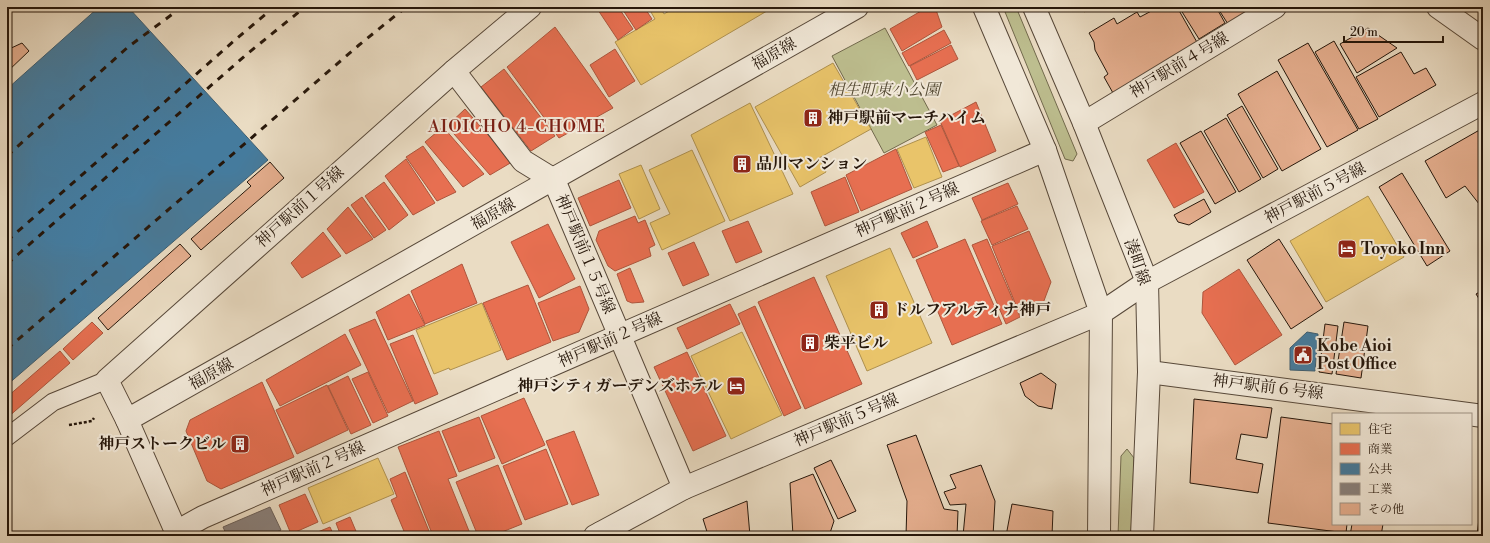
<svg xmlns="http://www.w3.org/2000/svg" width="1490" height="543" viewBox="0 0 1490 543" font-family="'Libre Bodoni','Noto Serif JP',serif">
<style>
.green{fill:#bdbe8f;stroke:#726a4d}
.homes{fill:#e9c46a;stroke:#ae904e}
.shops{fill:#e76f51;stroke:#ad553c}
.public{fill:#457b9d;stroke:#3c5d71}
.industry{fill:#8a817c;stroke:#6c615a}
.building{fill:#e5ae8e;stroke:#26170b}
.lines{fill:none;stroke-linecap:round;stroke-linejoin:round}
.service-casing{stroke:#574839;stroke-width:19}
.minor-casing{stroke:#574839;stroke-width:24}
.tertiary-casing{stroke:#574839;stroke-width:24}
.path{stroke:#26170b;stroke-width:2.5;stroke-dasharray:3 2;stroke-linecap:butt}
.service{stroke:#f1e8d8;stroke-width:17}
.minor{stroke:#f1e8d8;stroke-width:22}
.tertiary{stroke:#f1e8d8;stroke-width:22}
.rail{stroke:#26170b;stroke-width:3;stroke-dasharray:7 7;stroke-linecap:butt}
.labels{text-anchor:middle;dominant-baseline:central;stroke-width:4;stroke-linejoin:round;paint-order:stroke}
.street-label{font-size:16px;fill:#26170b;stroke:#f1e8d8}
.park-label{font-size:16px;font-style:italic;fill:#534933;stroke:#f1e8d8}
.poi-label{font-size:16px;font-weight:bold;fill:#26170b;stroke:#f1e8d8;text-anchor:start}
.neighbourhood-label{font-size:17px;letter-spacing:1px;fill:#7a1f14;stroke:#f1e8d8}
</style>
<rect width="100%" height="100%" fill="#eadcc3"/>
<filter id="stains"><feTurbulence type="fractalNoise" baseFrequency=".005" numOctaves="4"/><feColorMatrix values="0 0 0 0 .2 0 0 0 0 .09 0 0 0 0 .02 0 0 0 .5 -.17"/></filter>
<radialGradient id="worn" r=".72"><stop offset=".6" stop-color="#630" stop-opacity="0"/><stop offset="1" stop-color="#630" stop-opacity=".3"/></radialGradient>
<g class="green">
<path d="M 1003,7 L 1016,7 L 1077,154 L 1073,161 L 1065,159 Z"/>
<path d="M 885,28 L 937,125 L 884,153 L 832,56 Z"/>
<path d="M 1127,449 L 1134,458 L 1131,536 L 1118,536 L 1121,456 Z"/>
</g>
<g class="homes">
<path d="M 648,7 L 660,7 L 664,14 L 676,7 L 771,7 L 772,8 L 641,85 L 615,42 L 655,19 Z"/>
<path d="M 1083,7 L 1094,7 L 1084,12 Z"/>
<path d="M 833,63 L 871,129 L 819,158 L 826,172 L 800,187 L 755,107 Z"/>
<path d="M 750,103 L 793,194 L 730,221 L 691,135 Z"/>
<path d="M 926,137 L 942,177 L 914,188 L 897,149 Z"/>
<path d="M 692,150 L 725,221 L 662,250 L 650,223 L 670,214 L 649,170 Z"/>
<path d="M 641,165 L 660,209 L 639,219 L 619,174 Z"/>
<path d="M 1368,196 L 1404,257 L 1326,302 L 1290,241 Z"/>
<path d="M 890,248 L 932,343 L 867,371 L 826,276 Z"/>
<path d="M 482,303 L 501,350 L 450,370 L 449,368 L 434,374 L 416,330 Z"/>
<path d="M 742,332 L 782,415 L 731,439 L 691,356 Z"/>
<path d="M 378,458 L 394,494 L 323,524 L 308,488 Z"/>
</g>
<g class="shops">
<path d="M 596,7 L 618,7 L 633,29 L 618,40 Z"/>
<path d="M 621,7 L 644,7 L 652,19 L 636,30 Z"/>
<path d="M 928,7 L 935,7 L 942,27 L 902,51 L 890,29 Z"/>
<path d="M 555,27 L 613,108 L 559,138 L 507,67 Z"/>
<path d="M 944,30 L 951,43 L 909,66 L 902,53 Z"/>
<path d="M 951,45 L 958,59 L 917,80 L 910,66 Z"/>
<path d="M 615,49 L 635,81 L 609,97 L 590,65 Z"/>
<path d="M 504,69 L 555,136 L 531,151 L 481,87 Z"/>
<path d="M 976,102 L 996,151 L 960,167 L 940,121 Z"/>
<path d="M 465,109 L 512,162 L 490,175 L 447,126 Z"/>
<path d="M 941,125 L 959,166 L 943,172 L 925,132 Z"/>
<path d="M 443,127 L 484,174 L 463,187 L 425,142 Z"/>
<path d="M 1176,143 L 1204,192 L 1174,208 L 1147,160 Z"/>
<path d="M 423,146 L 456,192 L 437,201 L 406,157 Z"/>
<path d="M 896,149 L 912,189 L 861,211 L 846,175 Z"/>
<path d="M 406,159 L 435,203 L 413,215 L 385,176 Z"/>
<path d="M 845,177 L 859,212 L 825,226 L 811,192 Z"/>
<path d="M 619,180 L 631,208 L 590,226 L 578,198 Z"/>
<path d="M 384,182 L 408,215 L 389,230 L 365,196 Z"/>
<path d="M 1008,183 L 1018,204 L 982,220 L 972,198 Z"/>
<path d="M 362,197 L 386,230 L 374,238 L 351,205 Z"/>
<path d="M 1017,206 L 1028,229 L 992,245 L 981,221 Z"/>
<path d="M 348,207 L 373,239 L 346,254 L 327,229 Z"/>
<path d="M 635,216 L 638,223 L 645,220 L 655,245 L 649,248 L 651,256 L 615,271 L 608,266 L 596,240 L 599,231 Z"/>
<path d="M 748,221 L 762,252 L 736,263 L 722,231 Z"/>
<path d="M 927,221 L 938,247 L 913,258 L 901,233 Z"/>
<path d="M 548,224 L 575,279 L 539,298 L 511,242 Z"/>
<path d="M 1029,231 L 1051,282 L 1042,306 L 1020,315 L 992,246 Z"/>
<path d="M 323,232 L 341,256 L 302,278 L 291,263 Z"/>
<path d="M 965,239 L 1002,324 L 952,345 L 916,260 Z"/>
<path d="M 987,239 L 1020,317 L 1006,324 L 972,245 Z"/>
<path d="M 694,242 L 709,275 L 683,286 L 668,253 Z"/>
<path d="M 462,264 L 477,303 L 425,324 L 411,291 Z"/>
<path d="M 630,268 L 644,302 L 632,303 L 627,301 L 617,274 Z"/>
<path d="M 1239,269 L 1282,335 L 1235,365 L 1202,313 L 1203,292 Z"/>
<path d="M 814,277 L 862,384 L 805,409 L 758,302 Z"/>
<path d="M 528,285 L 551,342 L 507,360 L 483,303 Z"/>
<path d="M 580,286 L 589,309 L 579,332 L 553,341 L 538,303 Z"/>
<path d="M 409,294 L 425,325 L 388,340 L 376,312 Z"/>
<path d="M 730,304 L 740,324 L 687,349 L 677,328 Z"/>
<path d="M 755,306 L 801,408 L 784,416 L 738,314 Z"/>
<path d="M 375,319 L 413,401 L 388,413 L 349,330 Z"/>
<path d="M 92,322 L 103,333 L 73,360 L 63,349 Z"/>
<path d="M 345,334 L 361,365 L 280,406 L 266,380 Z"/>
<path d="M 413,335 L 438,394 L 415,404 L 390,344 Z"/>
<path d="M 60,351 L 70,363 L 7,418 L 7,397 Z"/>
<path d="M 687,352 L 726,436 L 693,451 L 654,367 Z"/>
<path d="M 368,372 L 388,416 L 373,423 L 352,379 Z"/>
<path d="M 348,376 L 371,425 L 351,434 L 328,386 Z"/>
<path d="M 262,382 L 294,457 L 221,489 L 207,481 L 186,431 L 190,420 Z"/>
<path d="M 327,385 L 348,430 L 297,454 L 276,410 Z"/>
<path d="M 524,398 L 545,445 L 502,464 L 481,416 Z"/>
<path d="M 479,417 L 495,458 L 459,472 L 442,431 Z"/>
<path d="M 439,431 L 457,476 L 448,479 L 471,536 L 433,536 L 398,447 Z"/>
<path d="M 574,431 L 599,495 L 572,505 L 546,441 Z"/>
<path d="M 546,449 L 568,504 L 525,520 L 503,466 Z"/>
<path d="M 498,465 L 522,524 L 492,536 L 478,536 L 456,482 Z"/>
<path d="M 405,472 L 431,536 L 406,536 L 391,500 L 397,497 L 390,479 Z"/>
<path d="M 305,494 L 318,522 L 291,534 L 279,505 Z"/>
<path d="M 350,517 L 358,536 L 341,536 L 336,523 Z"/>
<path d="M 330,527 L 334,536 L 308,536 Z"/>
</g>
<g class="public">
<path d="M 99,7 L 128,7 L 268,160 L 7,385 L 7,89 Z"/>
<path d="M 1307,332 L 1318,334 L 1315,371 L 1290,370 L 1290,348 Z"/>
</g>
<path class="industry" d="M 270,507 L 281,530 L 268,536 L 227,536 L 223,527 Z"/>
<g class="building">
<path d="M 1159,7 L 1177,7 L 1198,44 L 1113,93 L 1104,77 L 1108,74 L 1095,50 L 1094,42 L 1089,33 L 1114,18 L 1117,24 L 1137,12 L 1140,17 Z"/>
<path d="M 1179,7 L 1216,7 L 1225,23 L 1199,39 Z"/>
<path d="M 1217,7 L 1254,7 L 1255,9 L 1228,24 Z"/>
<path d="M 1368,28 L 1397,48 L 1357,73 L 1340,44 Z"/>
<path d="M 1334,41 L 1378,119 L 1359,129 L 1315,52 Z"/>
<path d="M 22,43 L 29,51 L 7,72 L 7,50 Z"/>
<path d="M 1308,43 L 1358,130 L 1327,147 L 1278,60 Z"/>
<path d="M 1401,52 L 1414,74 L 1426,68 L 1436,85 L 1379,117 L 1356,77 Z"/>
<path d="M 1277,71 L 1321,149 L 1282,171 L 1238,94 Z"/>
<path d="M 1242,106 L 1278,169 L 1263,178 L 1227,115 Z"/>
<path d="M 1226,118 L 1261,179 L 1239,192 L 1204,131 Z"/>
<path d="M 1483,128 L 1483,209 L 1465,186 L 1446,198 L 1425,161 Z"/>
<path d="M 1201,131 L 1236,192 L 1215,204 L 1180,143 Z"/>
<path d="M 270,162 L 284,178 L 201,250 L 191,239 L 251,186 L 247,182 Z"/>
<path d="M 1402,173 L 1450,251 L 1427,266 L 1379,187 Z"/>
<path d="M 1204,199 L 1211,212 L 1189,225 L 1178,222 L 1174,215 Z"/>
<path d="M 1279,239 L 1323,308 L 1291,329 L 1247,260 Z"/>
<path d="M 180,244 L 191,256 L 108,330 L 98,318 Z"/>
<path d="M 1483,290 L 1483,305 L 1476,294 Z"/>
<path d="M 1344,322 L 1368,326 L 1361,378 L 1336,374 Z"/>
<path d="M 1325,324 L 1338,326 L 1332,374 L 1319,372 Z"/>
<path d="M 1041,373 L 1056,384 L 1052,409 L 1038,406 L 1025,396 L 1020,383 Z"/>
<path d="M 1194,399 L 1272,408 L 1267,438 L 1241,434 L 1236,459 L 1263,464 L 1258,493 L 1190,483 Z"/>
<path d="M 1281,417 L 1333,424 L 1333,524 L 1347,524 L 1346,533 L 1268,523 Z"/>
<path d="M 916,435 L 944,509 L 958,511 L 957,536 L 906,536 L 907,501 L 887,445 Z"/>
<path d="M 831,460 L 856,511 L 838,519 L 814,468 Z"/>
<path d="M 981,465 L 995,501 L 993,536 L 963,536 L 966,504 L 950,505 L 944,492 L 956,488 L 950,475 Z"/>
<path d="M 813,474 L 834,521 L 829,536 L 793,536 L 790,483 Z"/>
<path d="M 1483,483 L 1483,536 L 1477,536 Z"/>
<path d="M 747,501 L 750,536 L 708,535 L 703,519 Z"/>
<path d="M 1012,504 L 1053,511 L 1052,536 L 1006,536 Z"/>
<path d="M 1352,524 L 1383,524 L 1381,536 L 1350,536 Z"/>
<path d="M 1200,532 L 1229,535 L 1229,536 L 1200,536 Z"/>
<path d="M 1233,533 L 1257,536 L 1232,536 Z"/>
</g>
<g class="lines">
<defs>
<path id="service" d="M 7,437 L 53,402 L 107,380"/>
<g id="minor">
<path d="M 530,7 L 454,71 L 107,380 L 127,420 L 857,7"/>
<path d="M 454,71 L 523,161 L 554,180 L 684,488"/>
<path d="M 1084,123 L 1275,7"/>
<path d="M 176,532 L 203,517 L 1045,150"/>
<path d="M 595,536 L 684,488 L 1101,313 L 1147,282 L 1483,103"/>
</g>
<g id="tertiary">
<path d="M 984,7 L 1045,150 L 1101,313 L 1099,536"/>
<path d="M 1034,7 L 1084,123 L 1147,282 L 1149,372 L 1142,536"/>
<path d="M 1438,7 L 1483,39"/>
<path d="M 1149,372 L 1483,416"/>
<path d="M 127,420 L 178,536"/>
<path d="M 601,536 L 601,533"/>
</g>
</defs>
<use href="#service" class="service-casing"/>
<use href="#minor" class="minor-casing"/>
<use href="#tertiary" class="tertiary-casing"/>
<path class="path" d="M 69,425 L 92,421 L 94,418"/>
<use href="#service" class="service"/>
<use href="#minor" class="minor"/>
<use href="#tertiary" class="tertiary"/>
<g class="rail">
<path d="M 7,156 L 128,47 L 182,7"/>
<path d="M 7,241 L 235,40 L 274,7"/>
<path d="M 7,264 L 247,54 L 305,7"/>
<path d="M 7,349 L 359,45 L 406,7"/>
</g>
</g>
<defs>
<symbol id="building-square" viewBox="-11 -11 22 22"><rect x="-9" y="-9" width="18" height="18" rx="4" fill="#8f2418" stroke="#f1e8d8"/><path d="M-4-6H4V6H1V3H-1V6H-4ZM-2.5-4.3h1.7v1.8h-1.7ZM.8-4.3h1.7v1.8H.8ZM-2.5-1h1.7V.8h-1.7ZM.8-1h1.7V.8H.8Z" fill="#fff"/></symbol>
<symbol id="hotel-square" viewBox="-11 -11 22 22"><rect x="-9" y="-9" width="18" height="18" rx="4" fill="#8f2418" stroke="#f1e8d8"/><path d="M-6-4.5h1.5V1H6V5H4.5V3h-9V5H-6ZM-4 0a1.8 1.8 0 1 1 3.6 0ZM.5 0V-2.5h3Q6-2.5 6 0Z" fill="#fff"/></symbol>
<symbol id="civic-square" viewBox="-11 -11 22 22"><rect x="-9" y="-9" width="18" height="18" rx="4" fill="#8f2418" stroke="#f1e8d8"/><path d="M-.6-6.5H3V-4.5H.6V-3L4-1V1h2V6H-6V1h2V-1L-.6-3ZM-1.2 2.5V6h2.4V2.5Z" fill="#fff"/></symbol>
</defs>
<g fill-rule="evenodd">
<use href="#building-square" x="802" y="107" width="22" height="22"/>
<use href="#building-square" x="731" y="153" width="22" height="22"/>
<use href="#hotel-square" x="1336" y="238" width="22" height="22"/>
<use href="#building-square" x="868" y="299" width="22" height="22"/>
<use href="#building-square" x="799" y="332" width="22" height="22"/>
<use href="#civic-square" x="1292" y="344" width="22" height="22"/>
<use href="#hotel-square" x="725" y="375" width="22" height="22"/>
<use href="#building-square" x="229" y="433" width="22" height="22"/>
</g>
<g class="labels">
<g class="street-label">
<text transform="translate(774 54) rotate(-30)">福原線</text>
<text transform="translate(1179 65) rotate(-31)">神戸駅前４号線</text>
<text transform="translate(1315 193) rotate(-28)">神戸駅前５号線</text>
<text transform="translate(300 207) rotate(-42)">神戸駅前１号線</text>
<text transform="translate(907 210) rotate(-24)">神戸駅前２号線</text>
<text transform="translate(493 214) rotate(-29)">福原線</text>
<text transform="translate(585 254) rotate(67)">神戸駅前１５号線</text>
<text transform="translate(1137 262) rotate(71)">湊町線</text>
<text transform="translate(610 340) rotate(-24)">神戸駅前２号線</text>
<text transform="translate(211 374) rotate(-29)">福原線</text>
<text transform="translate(1268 387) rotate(7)">神戸駅前６号線</text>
<text transform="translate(846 420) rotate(-23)">神戸駅前５号線</text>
<text transform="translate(313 469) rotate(-24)">神戸駅前２号線</text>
</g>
<g class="park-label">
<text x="884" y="90">相生町東小公園</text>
</g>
<g class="poi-label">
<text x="827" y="118">神戸駅前マーチハイム</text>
<text x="756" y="164">品川マンション</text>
<text x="1361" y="249">Toyoko Inn</text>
<text x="893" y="310">ドルフアルティナ神戸</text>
<text x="824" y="343">柴平ビル</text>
<text x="1317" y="346">Kobe Aioi<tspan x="1317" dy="18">Post Office</tspan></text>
<text x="722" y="386" text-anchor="end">神戸シティガーデンズホテル</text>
<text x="226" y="444" text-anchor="end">神戸ストークビル</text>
</g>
<g class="neighbourhood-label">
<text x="517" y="127">AIOICHO 4-CHOME</text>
</g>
</g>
<rect width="1490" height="543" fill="none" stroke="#eadcc3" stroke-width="24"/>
<rect x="8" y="8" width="1474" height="527" fill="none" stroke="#26170b" stroke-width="2"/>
<rect x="12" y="12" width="1466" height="519" fill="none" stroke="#26170b"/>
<rect x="1332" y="413" width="140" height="112" fill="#f1e8d8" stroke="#a09486"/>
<rect x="1340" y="423" width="20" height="12" fill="#e9c46a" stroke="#a09486"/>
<text x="1368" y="433" font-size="12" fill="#26170b">住宅</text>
<rect x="1340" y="443" width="20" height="12" fill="#e76f51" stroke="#a09486"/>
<text x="1368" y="453" font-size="12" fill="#26170b">商業</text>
<rect x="1340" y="463" width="20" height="12" fill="#457b9d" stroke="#a09486"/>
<text x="1368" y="473" font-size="12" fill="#26170b">公共</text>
<rect x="1340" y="483" width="20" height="12" fill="#8a817c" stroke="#a09486"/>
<text x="1368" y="493" font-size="12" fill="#26170b">工業</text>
<rect x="1340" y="503" width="20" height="12" fill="#e5ae8e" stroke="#a09486"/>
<text x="1368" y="513" font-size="12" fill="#26170b">その他</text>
<path d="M1344 36v6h99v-6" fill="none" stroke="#26170b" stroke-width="2"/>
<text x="1350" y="36" font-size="12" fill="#26170b" stroke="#f1e8d8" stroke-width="3" paint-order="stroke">20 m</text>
<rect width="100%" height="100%" filter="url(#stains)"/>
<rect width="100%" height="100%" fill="url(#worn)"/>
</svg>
